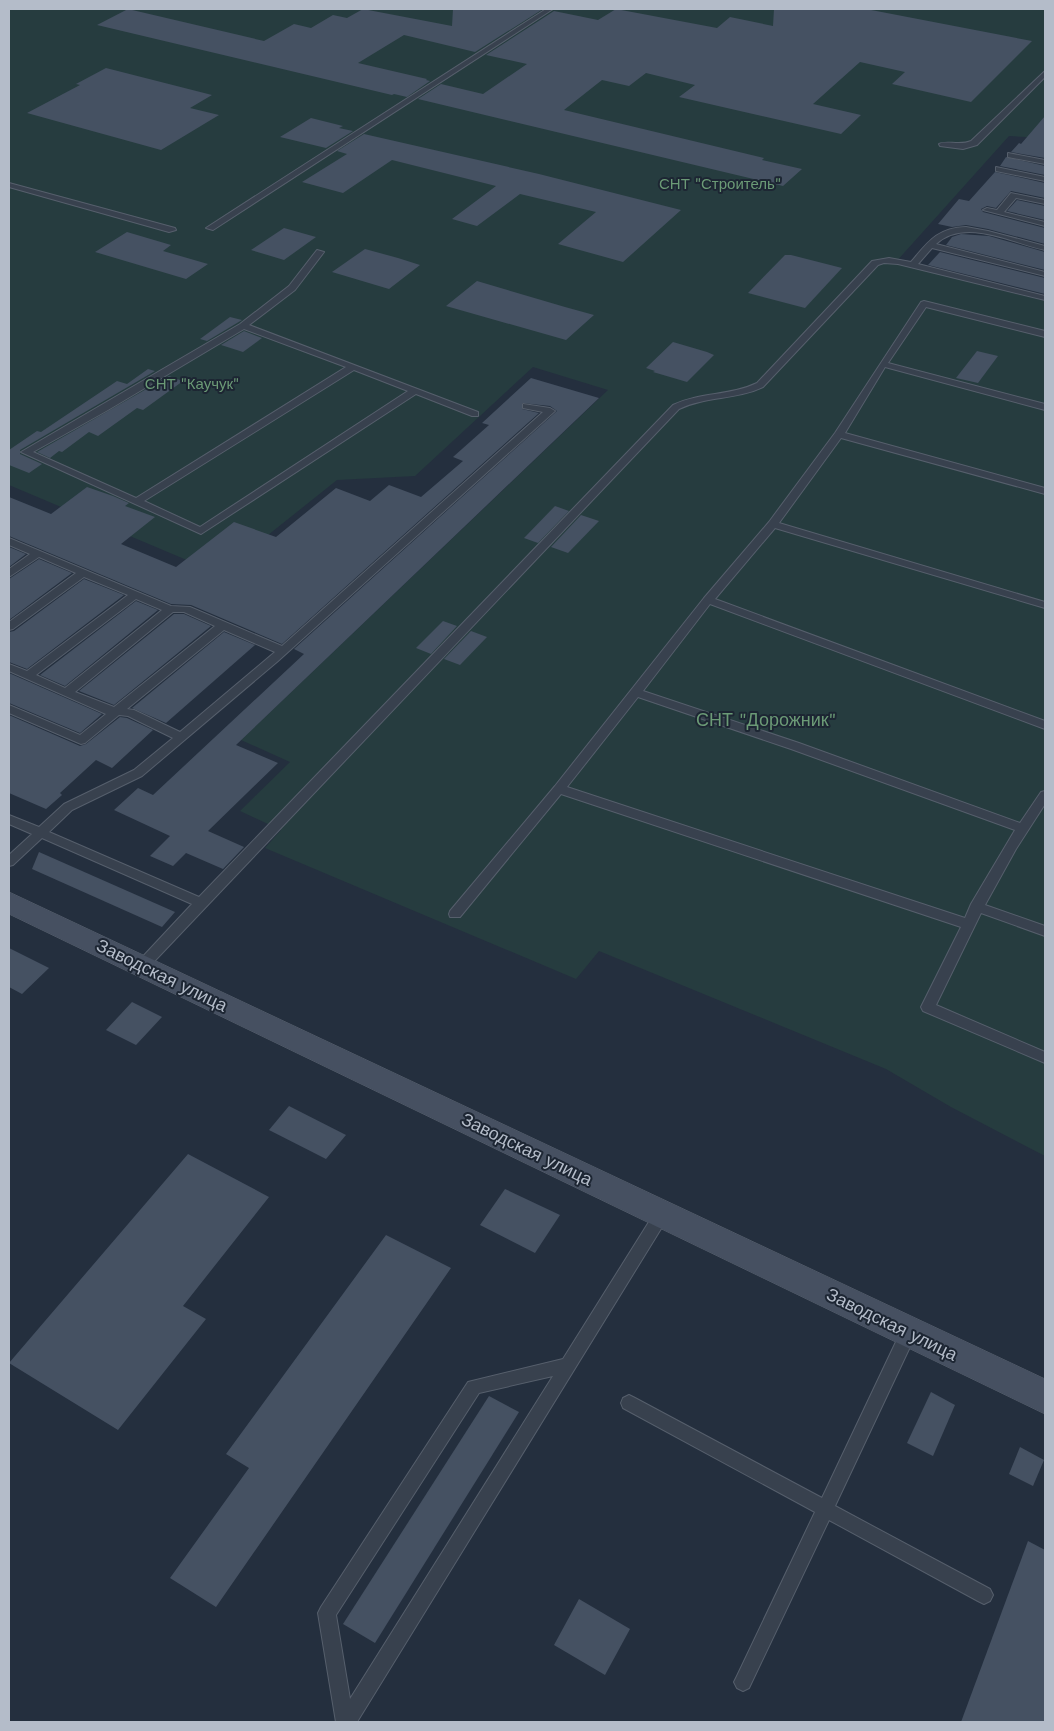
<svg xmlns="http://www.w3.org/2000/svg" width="1054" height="1731" viewBox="0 0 1054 1731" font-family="'Work Sans',sans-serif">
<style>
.green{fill:#263c3f}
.building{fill:#455162}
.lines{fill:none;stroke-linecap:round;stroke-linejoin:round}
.service-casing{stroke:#565f6c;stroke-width:2}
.secondary-casing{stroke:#565f6c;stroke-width:1}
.service{fill:#38414e;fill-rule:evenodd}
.secondary{fill:#465061;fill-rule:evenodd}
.labels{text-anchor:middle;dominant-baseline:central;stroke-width:4;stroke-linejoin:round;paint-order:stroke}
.far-park-label{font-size:15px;fill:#6b9a76;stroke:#1d2633}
.park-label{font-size:18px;fill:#6b9a76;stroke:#1d2633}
.street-label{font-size:18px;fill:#b4bcc9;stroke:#1d2633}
</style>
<rect width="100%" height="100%" fill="#242f3e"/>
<path class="green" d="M 9,9 L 1045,9 L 1045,138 L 1009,136 L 895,263 L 1045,301 L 1045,1156 L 951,1107 L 886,1069 L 599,951 L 576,979 L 265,848 L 281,830 L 240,811 L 290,762 L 241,740 L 608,390 L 533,367 L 415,476 L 337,480 L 248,551 L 208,569 L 9,485 Z"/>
<g class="building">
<path d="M 128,9 L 264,41 L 294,24 L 311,28 L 333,15 L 347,18 L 363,9 L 452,26 L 453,9 L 543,9 L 475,52 L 404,35 L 358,63 L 427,79 L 426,80 L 430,81 L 407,97 L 394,94 L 392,95 L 97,25 Z"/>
<path d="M 616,9 L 717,28 L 730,17 L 773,26 L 774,9 L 866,9 L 1032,41 L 971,102 L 892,84 L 905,72 L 860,62 L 813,104 L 861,115 L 841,134 L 679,97 L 695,85 L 646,73 L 629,86 L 602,80 L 564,110 L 764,158 L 762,160 L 802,169 L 783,186 L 418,99 L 441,84 L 483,94 L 527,64 L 486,55 L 554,11 L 598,20 Z"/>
<path d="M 106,68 L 212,95 L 190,108 L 219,115 L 161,150 L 27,113 L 80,85 L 76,84 Z"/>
<path d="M 1045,116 L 1045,158 L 1011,152 L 1019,143 L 1021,144 Z"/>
<path d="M 311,118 L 343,126 L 339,128 L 353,131 L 326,148 L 280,137 Z"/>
<path d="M 364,134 L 539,174 L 681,210 L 623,262 L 558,244 L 596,212 L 520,194 L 477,226 L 452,219 L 496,186 L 392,160 L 343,193 L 302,182 L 347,154 L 337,151 Z"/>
<path d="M 1006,157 L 1045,166 L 1045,175 L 1000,166 Z"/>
<path d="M 995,172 L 1045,183 L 1045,198 L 1011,191 L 996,208 L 987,206 L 981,209 L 983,212 L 1045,228 L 1045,244 L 988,229 L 966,225 L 952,227 L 938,224 L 959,199 L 969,201 Z"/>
<path d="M 1017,200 L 1045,206 L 1045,220 L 1007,211 Z"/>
<path d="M 284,228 L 316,237 L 284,260 L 251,250 Z"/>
<path d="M 127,232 L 171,245 L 163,251 L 208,264 L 186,279 L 95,252 Z"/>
<path d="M 961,234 L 989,236 L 1045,252 L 1045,270 L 946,245 L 952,237 Z"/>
<path d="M 365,249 L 398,258 L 420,265 L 389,289 L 332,272 Z"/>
<path d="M 940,252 L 1045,278 L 1045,294 L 928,265 Z"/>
<path d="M 785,255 L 791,255 L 842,268 L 805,308 L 748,293 Z"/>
<path d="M 477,281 L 565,307 L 594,315 L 566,340 L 446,306 Z"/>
<path d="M 230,317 L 242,320 L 207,341 L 200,339 Z"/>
<path d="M 244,331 L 262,338 L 243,352 L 221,345 Z"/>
<path d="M 673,342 L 707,352 L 714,355 L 687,382 L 653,372 L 655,371 L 646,368 Z"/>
<path d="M 977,351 L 998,356 L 978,383 L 956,378 Z"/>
<path d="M 148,369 L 155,371 L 20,450 L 20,454 L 42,464 L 29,473 L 9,465 L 9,450 L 37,431 L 41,432 L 117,381 L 127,384 Z"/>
<path d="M 169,376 L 183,381 L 143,410 L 137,408 L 98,436 L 89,432 L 62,452 L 59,451 L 50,458 L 37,452 Z"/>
<path d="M 531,378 L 599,398 L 236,745 L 278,763 L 208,831 L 244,847 L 223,869 L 186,853 L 173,866 L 150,856 L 170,836 L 114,810 L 138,788 L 153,795 L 304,654 L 294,649 L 557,411 L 550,406 L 522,403 L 522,409 L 539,413 L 282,644 L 191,605 L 171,604 L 9,536 L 9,497 L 51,514 L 87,487 L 113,496 L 129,503 L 125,506 L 155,517 L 121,544 L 176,567 L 234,522 L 276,537 L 336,488 L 370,501 L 389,485 L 421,497 L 463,461 L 453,457 L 489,425 L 482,423 Z"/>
<path d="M 555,506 L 569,511 L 538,543 L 524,538 Z"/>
<path d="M 581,515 L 599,521 L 568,553 L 551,547 Z"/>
<path d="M 9,547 L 26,554 L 9,567 Z"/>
<path d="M 39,559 L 72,573 L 9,620 L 9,579 Z"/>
<path d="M 84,579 L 124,595 L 27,669 L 9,662 L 9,632 L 14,631 Z"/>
<path d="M 136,601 L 158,610 L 65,686 L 40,675 Z"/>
<path d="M 174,614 L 184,614 L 211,626 L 114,705 L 79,691 Z"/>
<path d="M 443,621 L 457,626 L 431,654 L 416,648 Z"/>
<path d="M 471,631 L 487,637 L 460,665 L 444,659 Z"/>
<path d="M 224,632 L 255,645 L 166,723 L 132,708 Z"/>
<path d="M 9,673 L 102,714 L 80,733 L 9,703 Z"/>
<path d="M 9,715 L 80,746 L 86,744 L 120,717 L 127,718 L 153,730 L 112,768 L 96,760 L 60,793 L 62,795 L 46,809 L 9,793 Z"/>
<path d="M 39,852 L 175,912 L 162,927 L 32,869 Z"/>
<path d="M 9,948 L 49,968 L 22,994 L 9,987 Z"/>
<path d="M 132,1002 L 162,1017 L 136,1045 L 106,1030 Z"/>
<path d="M 289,1106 L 346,1135 L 326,1159 L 269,1130 Z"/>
<path d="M 188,1154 L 269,1197 L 183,1306 L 206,1319 L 118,1430 L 9,1363 Z"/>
<path d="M 505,1189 L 560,1215 L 535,1253 L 480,1225 Z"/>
<path d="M 386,1235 L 451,1268 L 216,1607 L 170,1578 L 249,1468 L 226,1454 Z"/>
<path d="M 931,1392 L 955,1405 L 933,1456 L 907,1443 Z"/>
<path d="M 489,1396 L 519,1412 L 375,1643 L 343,1624 Z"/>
<path d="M 1020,1447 L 1044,1460 L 1033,1486 L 1009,1474 Z"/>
<path d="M 1028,1541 L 1045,1550 L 1045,1722 L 961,1722 Z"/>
<path d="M 579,1599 L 630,1629 L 605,1675 L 554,1645 Z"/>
</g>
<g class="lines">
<defs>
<g id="service">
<path d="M 546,9 L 553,9 L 213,230 L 206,228 Z"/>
<path d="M 1045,71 L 1045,77 L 977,145 L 963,149 L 940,146 L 939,144 C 946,140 960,146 971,141 Z"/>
<path d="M 1008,153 L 1045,160 L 1045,164 L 1008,157 Z"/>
<path d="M 996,167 L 1045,177 L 1045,181 L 996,171 Z"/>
<path d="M 9,183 L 175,228 L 176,230 L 169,232 L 9,187 Z"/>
<path d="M 1011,193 L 1045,200 L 1045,204 L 1016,198 L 1004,212 L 1045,222 L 1045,226 L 983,210 L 987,208 L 997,210 Z"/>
<path d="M 966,227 L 988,231 L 1045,246 L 1045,250 C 1012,243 965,217 936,244 L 1045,272 L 1045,276 L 932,248 L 918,264 L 1045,296 L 1045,300 L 898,264 L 884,263 L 878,265 L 763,387 C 736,400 706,396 679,409 L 147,969 L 137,969 L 135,965 L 192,904 L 42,838 L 13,865 L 9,866 L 9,855 L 32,834 L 9,824 L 9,815 L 39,827 L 64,804 L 134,770 L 173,738 L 128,716 L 119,715 L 85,743 L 81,744 L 9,713 L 9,705 L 80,735 L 106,714 L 9,671 L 9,664 L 27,671 L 128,595 L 84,577 L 13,629 L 9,630 L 9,622 L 76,573 L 39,557 L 9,577 L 9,569 L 30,554 L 9,545 L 9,538 L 171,606 L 190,607 L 282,646 L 543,412 L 523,408 L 523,404 L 550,408 L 555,411 L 278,661 L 142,776 L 72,810 L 49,832 L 199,897 L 673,405 C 700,392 730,396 757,383 L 872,261 L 889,258 L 911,262 C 928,242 937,228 966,227 ZM 136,599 L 162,610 L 65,688 L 36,675 ZM 173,612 L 184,612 L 215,626 L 114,707 L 75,692 ZM 224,630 L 275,652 L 180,732 L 134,710 L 127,709 Z"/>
<path d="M 317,250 L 324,252 L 295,290 L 249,325 L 478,412 L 478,416 L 472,416 L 416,394 L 201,534 L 21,452 L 240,324 L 289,286 ZM 244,329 L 346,367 L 136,498 L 33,452 L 108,410 ZM 354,370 L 408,391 L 200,527 L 144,501 Z"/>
<path d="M 924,301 L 1045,331 L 1045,337 L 926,307 L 888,363 L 1045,404 L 1045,410 L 885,367 L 845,433 L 1045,488 L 1045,494 L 841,438 L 779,523 L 1045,602 L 1045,608 L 775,528 L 715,599 L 1045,721 L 1045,729 L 710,604 L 643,691 L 799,743 L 1020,823 L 1041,792 L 1045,791 L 1045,804 L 1016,849 L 985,905 L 1045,926 L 1045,936 L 981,913 L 936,1005 L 1045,1052 L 1045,1063 L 923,1011 L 921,1007 L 961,927 L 561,794 L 460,917 L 450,917 L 449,914 L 450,911 L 555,786 L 704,598 L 769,522 L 835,433 L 921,302 ZM 638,697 L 791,749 L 1015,830 L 971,904 L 965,918 L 567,787 Z"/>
<path d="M 662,1208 L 667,1209 L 669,1214 L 667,1219 L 357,1722 L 336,1722 L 318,1613 L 321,1607 L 468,1382 L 563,1359 L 657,1209 ZM 553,1376 L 350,1699 L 336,1615 L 479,1393 Z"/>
<path d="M 909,1325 L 915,1327 L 917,1332 L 835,1506 L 990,1589 L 993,1595 L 990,1601 L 984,1604 L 978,1601 L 829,1520 L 749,1688 L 743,1691 L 737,1688 L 734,1682 L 737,1676 L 815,1512 L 623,1408 L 621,1403 L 623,1398 L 629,1395 L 635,1398 L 822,1498 L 903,1327 Z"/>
</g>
<path id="secondary" d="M 9,892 L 1045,1379 L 1045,1414 L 9,914 Z"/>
</defs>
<use href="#service" class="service-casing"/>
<use href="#secondary" class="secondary-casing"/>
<use href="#service" class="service"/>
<use href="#secondary" class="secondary"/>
</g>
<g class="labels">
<g class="far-park-label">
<text x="720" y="184">СНТ "Строитель"</text>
<text x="192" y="384">СНТ "Каучук"</text>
</g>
<g class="park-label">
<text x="766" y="719">СНТ "Дорожник"</text>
</g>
<g class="street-label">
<text transform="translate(162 975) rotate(26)">Заводская улица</text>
<text transform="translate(527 1149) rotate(26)">Заводская улица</text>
<text transform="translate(892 1324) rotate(26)">Заводская улица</text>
</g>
</g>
<rect width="1054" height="1731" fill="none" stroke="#b4bcc9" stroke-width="20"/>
</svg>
